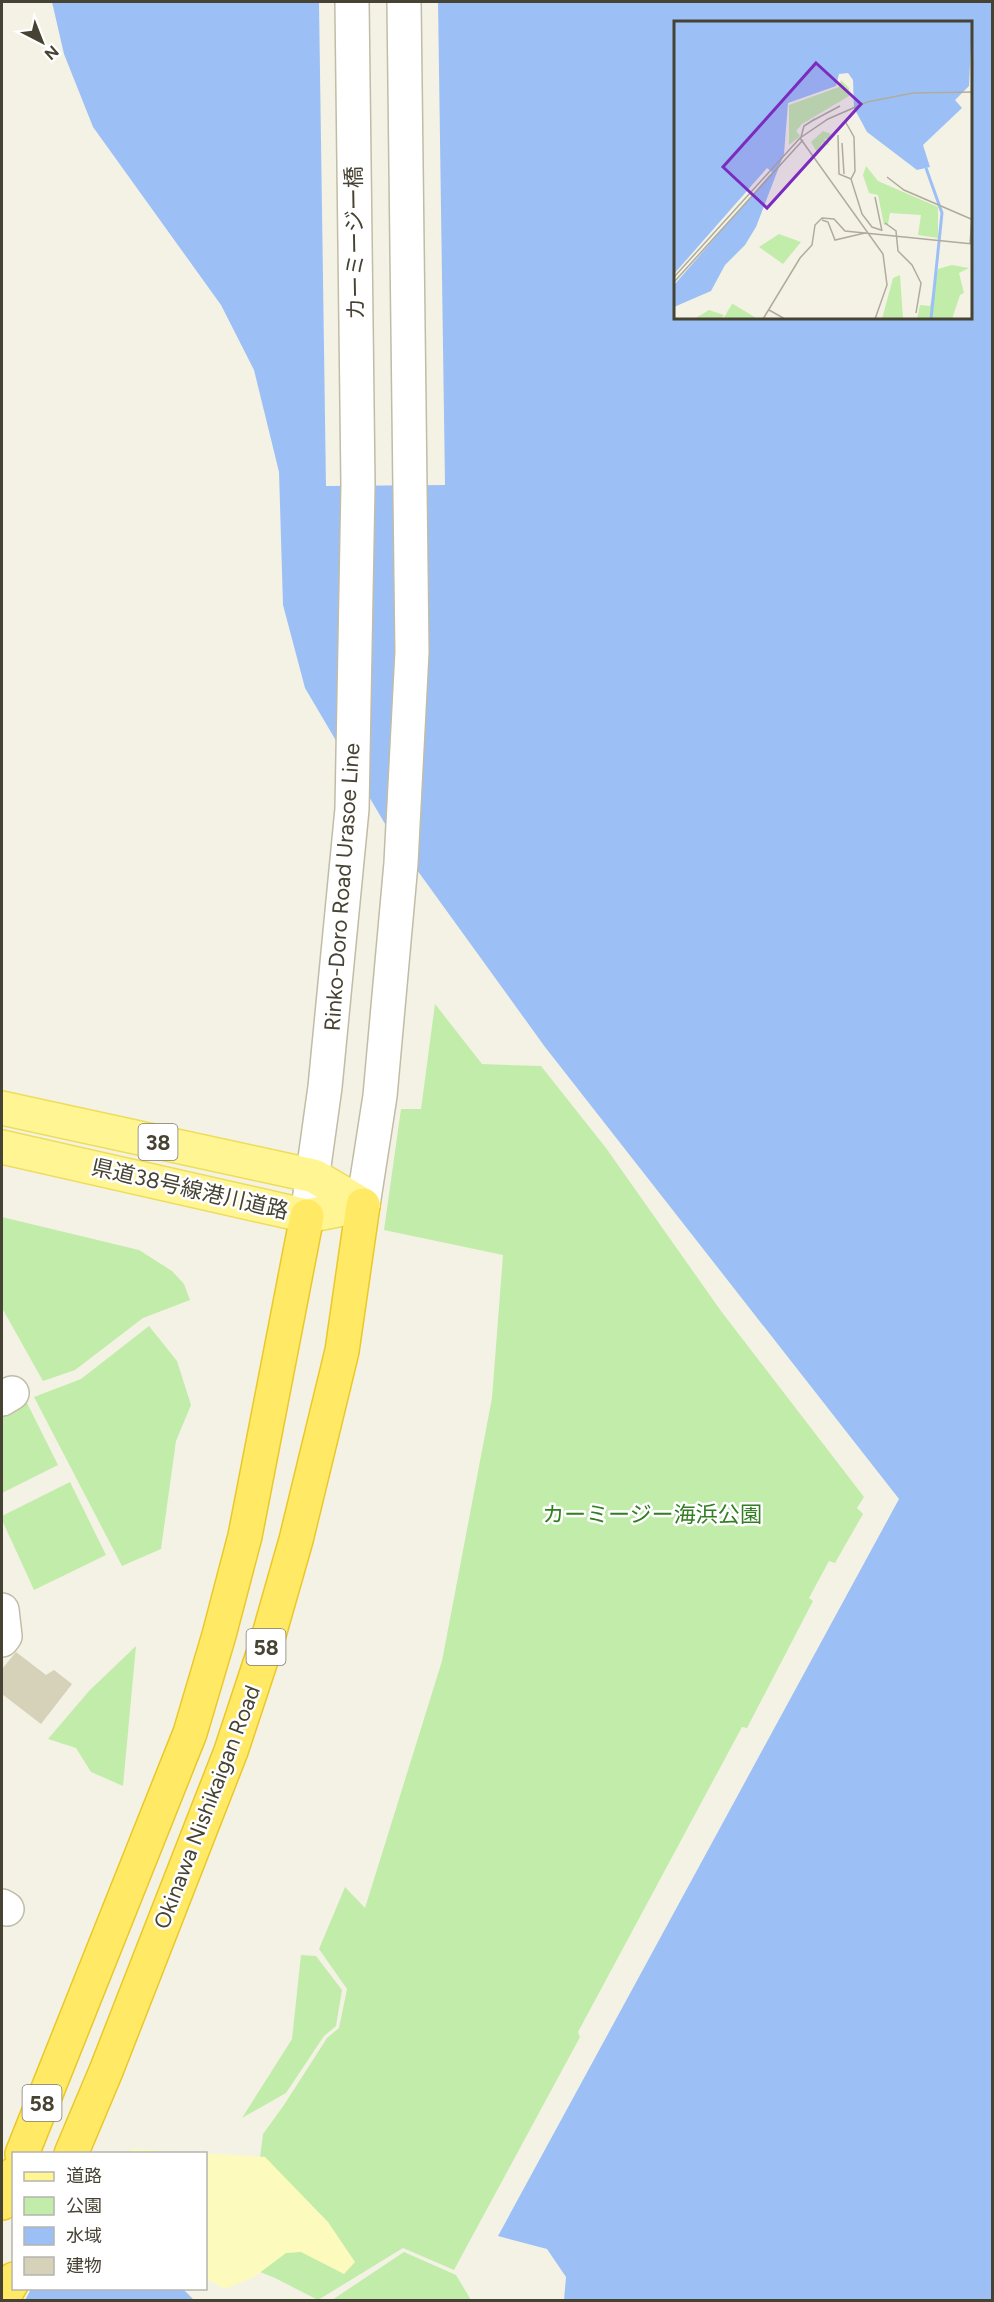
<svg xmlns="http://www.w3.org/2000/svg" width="994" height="2302" viewBox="0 0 994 2302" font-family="Figtree,'Noto Sans JP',sans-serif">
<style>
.green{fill:#c2ecaa}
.sand{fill:#fcfbbd}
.water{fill:#9cc0f6;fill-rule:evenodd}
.pier{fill:#f4f2e5}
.building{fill:#d6d1b9}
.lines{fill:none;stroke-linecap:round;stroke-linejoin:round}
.minor-casing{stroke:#c0bca7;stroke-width:36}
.major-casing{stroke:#eddd5a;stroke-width:36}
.highway-casing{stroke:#eac829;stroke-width:36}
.minor{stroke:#fff;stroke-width:33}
.major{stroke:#fff593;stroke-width:33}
.highway{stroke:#ffe965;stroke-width:33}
.labels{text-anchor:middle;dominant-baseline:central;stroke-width:5;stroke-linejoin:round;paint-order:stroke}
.shield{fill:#fff;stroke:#7e7b71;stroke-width:1.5}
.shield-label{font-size:21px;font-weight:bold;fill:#474334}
.street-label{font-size:22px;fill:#474334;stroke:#fff}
.park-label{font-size:22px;fill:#337d23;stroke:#fff}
.inset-river{fill:none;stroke:#9cc0f6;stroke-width:3}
.inset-road{fill:none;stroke:#afac9e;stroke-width:1.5}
.view{fill:#7b2cbf;fill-opacity:0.15;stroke:#7b2cbf;stroke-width:3}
.inset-edge{fill:none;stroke:#474334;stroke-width:3}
</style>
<rect width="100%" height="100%" fill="#f4f2e5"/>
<g class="green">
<path d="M 435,1004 L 482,1064 L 541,1066 L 606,1148 L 721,1311 L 864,1497 L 857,1508 L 863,1514 L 835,1563 L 829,1561 L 809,1598 L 813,1601 L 747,1728 L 742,1727 L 578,2032 L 580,2037 L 454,2270 L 403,2248 L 318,2300 L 275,2278 L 238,2263 L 253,2214 L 263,2134 L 284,2105 L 327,2038 L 339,2028 L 347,1989 L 319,1949 L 345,1887 L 365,1908 L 442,1661 L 492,1398 L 503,1255 L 384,1230 L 401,1109 L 421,1109 Z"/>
<path d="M 2,1217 L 139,1250 L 172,1271 L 184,1284 L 190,1300 L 143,1318 L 75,1370 L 43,1381 L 2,1308 Z"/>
<path d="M 149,1326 L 177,1361 L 191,1405 L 176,1441 L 161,1549 L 122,1566 L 34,1397 L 81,1379 Z"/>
<path d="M 26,1401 L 58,1465 L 2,1493 L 2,1416 Z"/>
<path d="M 70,1482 L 106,1555 L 34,1590 L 2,1520 L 2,1516 Z"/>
<path d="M 136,1646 L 123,1786 L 91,1772 L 76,1748 L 48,1739 L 89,1691 Z"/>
<path d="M 301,1955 L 316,1956 L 342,1990 L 336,2026 L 324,2036 L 286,2093 L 242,2118 L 292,2039 Z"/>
<path d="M 404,2252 L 456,2275 L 471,2300 L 332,2300 Z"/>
</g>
<path class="sand" d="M 131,2149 L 265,2157 L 328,2222 L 355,2262 L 344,2274 L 301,2252 L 286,2253 L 254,2277 L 225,2289 L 206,2279 L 206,2154 L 129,2153 Z"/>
<g class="water">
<path d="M 52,2 L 992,2 L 992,2300 L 564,2300 L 566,2277 L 547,2249 L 498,2236 L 899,1499 L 545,1047 L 391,834 L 305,688 L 283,605 L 279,472 L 254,370 L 221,305 L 93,127 L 64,54 ZM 676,22 L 972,22 L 972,318 L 676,318 Z"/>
<path d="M 2,2161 L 14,2288 L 183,2289 L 194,2300 L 2,2300 Z"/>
</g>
<g class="pier">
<path d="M 319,2 L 438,2 L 445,485 L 326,486 Z"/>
<path d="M 2,2158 L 14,2164 L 14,2288 L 31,2289 L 25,2300 L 2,2300 Z"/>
</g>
<path class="building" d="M 16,1652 L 46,1675 L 54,1670 L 72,1684 L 41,1724 L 2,1694 L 2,1669 Z"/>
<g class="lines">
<defs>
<g id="minor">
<path d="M 363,1205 L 380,1096 L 401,863 L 412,652 L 404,2"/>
<path d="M 307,1216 L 325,1087 L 352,809 L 358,485 L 352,2"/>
<path d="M 2,1399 L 12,1393"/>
<path d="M 2,1610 L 5,1636 L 2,1640"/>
<path d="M 2,1906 L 7,1909"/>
</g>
<g id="major">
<path d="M 2,1108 L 314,1176 L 363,1205"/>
<path d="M 2,1147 L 307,1216 L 363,1205"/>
</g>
<g id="highway">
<path d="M 22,2154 L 190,1733 L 219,1635 L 245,1536 L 307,1216"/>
<path d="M 71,2154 L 106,2071 L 231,1751 L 266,1645 L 296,1540 L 342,1351 L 363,1205"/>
<path d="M 2,2203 L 14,2174"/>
<path d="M 2,2300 L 14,2279"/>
</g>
</defs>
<use href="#minor" class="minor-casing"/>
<use href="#major" class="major-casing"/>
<use href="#highway" class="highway-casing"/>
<use href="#minor" class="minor"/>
<use href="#major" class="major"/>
<use href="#highway" class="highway"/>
</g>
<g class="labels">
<g class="shield">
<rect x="138.5" y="1124" width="39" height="36" rx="4.5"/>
<rect x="246.5" y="1629" width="39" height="36" rx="4.5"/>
<rect x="22.5" y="2085" width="39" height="36" rx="4.5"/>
</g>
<g class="shield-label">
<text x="158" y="1142">38</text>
<text x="266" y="1647">58</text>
<text x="42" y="2103">58</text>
</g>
<g class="street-label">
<text transform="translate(355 243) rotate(-91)">カーミージー橋</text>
<text transform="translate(342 887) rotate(-86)">Rinko-Doro Road Urasoe Line</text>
<text transform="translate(190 1189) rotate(13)">県道38号線港川道路</text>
<text transform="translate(207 1807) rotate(-69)">Okinawa Nishikaigan Road</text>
</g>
<g class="park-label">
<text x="652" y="1514">カーミージー海浜公園</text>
</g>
</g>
<g transform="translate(674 21)">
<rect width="298" height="298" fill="#f4f2e5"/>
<path d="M 167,59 L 175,67 L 175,75 L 128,103 L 122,110 L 126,115 L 115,124 L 115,84 L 165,66 ZM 149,110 L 157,113 L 155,118 L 150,118 L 156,124 L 148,122 L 144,133 L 137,121 ZM 192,145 L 204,160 L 264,186 L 264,217 L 244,214 L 247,194 L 216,192 L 214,203 L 210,204 L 204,174 L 195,172 L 189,154 ZM 105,213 L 127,221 L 109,243 L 85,226 ZM 278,244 L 295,247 L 285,252 L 290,272 L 286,274 L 278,298 L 243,298 L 246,284 L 256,285 L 264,248 ZM 226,254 L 229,298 L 208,298 L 219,257 ZM 58,283 L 59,283 L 84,298 L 49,298 ZM 35,289 L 50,294 L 47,298 L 20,298 Z" fill="#c2ecaa"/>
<path d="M 0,1 L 298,1 L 295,65 L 281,79 L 288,87 L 249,124 L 256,146 L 243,149 L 193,111 L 180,87 L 179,59 L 174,52 L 165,53 L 162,65 L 114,82 L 110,133 L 82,206 L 71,224 L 51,244 L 37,270 L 0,286 Z" fill="#9cc0f6"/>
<path d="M 93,147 L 98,151 L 0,264 L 0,253 Z" fill="#f4f2e5"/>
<path class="inset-river" d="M 252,147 L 268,192 L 257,298"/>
<path class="inset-road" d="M 298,71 L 299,39M 136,101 L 166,85M 164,114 L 165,153 L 177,158 L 181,150 L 180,116 L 171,100M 127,116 L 130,105 L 141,98M 126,117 L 209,233 L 213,264 L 201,298M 126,117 L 154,98 L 193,81 L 239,72 L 299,71M 168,122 L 170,153M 213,156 L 230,169 L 297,198M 177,158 L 188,193 L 198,206 L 207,209M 201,176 L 208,210M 148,199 L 154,201 L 161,219 L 191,212M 211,202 L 222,210 L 224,230 L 238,244 L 247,262 L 242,292M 296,223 L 298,197M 0,256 L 126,117M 0,261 L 129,119M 95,289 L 111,298M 89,298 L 126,237 L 138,224 L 141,204 L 148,197 L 160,198 L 171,210 L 299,223"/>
<path class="view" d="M 142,42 L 187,83 L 93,187 L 49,146 Z"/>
<rect width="298" height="298" class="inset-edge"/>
</g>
<rect width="994" height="2302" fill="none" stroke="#474334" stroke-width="6"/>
<rect x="12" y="2152" width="195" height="138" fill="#ffffff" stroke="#b5b4ae" stroke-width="1.5"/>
<rect x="24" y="2172" width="30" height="9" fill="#fff593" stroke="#b5b4ae" stroke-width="1.5"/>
<text x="66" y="2182" font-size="18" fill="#474334">道路</text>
<rect x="24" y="2197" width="30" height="18" fill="#c2ecaa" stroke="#b5b4ae" stroke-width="1.5"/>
<text x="66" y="2212" font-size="18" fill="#474334">公園</text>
<rect x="24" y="2227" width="30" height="18" fill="#9cc0f6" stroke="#b5b4ae" stroke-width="1.5"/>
<text x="66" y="2242" font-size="18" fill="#474334">水域</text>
<rect x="24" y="2257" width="30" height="18" fill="#d6d1b9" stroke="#b5b4ae" stroke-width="1.5"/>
<text x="66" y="2272" font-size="18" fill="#474334">建物</text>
<g transform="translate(42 42) rotate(138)" stroke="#ffffff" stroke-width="4.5" paint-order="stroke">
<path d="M0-4.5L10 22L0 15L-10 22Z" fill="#474334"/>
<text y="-9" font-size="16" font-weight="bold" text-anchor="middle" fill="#474334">N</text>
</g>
</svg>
